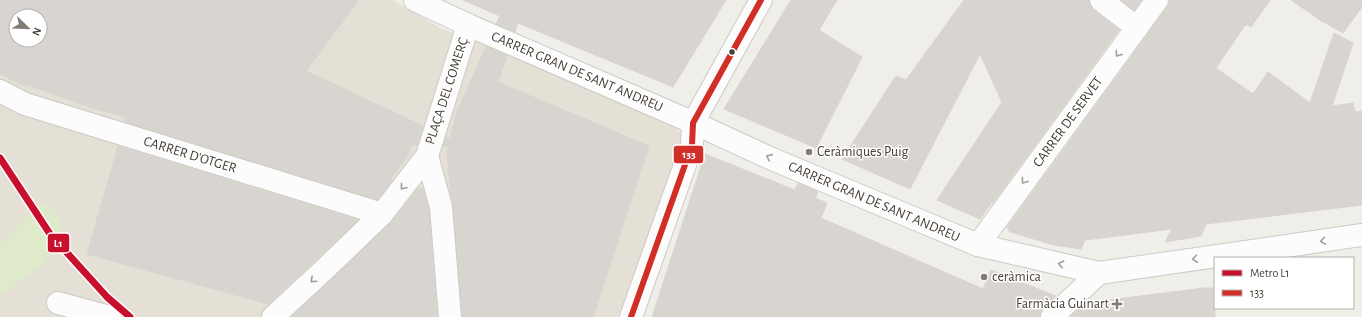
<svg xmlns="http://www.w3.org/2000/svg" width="1362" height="317" viewBox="0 0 1362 317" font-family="'Alegreya Sans',sans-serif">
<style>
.residential{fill:#e4e0d6;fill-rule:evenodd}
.green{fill:#deeac9}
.building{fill:#d8d5d0;stroke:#d8d5cf;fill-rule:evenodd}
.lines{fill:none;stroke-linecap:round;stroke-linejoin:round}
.street-casing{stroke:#cccac5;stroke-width:24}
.street{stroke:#fdfcfc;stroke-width:22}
.bus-1-casing{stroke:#fff;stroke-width:9}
.bus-1{stroke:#d02e26;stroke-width:6}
.metro-1-casing{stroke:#fff;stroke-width:10}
.metro-1{stroke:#c8102e;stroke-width:7}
.oneway{stroke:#a29e98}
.bus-dot{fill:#463f35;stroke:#fff;stroke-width:1.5}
.poi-dot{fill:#827c74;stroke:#fff;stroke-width:1.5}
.labels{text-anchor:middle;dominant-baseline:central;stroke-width:3;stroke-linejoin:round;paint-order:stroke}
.street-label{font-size:14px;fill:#463f35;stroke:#fff}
.poi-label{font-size:14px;fill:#463f35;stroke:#fff;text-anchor:start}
.line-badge{stroke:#fff;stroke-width:1.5}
.badge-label{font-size:11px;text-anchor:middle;font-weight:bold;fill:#fff}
</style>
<rect width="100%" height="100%" fill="#f0eee9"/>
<path class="residential" d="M 0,0 L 393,0 L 442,29 L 503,48 L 678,129 L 684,141 L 621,317 L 0,317 ZM 16,16 L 40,16 L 40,40 L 16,40 Z"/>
<path class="green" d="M 43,205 C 49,205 56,212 59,218 C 63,224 62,232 59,239 C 47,267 24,277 1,295 L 0,291 L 0,245 L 37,206 Z"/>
<g class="building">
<path d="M 0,0 L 359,0 L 306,71 L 423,126 L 417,145 L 411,145 L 407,157 L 389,181 L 392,181 L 377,200 L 125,122 L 126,117 L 92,108 L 28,85 L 23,85 L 0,74 ZM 16,16 L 40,16 L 40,40 L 16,40 Z"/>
<path d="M 463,0 L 726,0 L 673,87 L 518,23 L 515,32 L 496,24 L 500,16 Z"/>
<path d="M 791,0 L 837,0 L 819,30 L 862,57 L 816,148 L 724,109 Z"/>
<path d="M 964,0 L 1089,0 L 1090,5 L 1093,10 L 1119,30 L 993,203 L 992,202 L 980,219 L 937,200 L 1002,102 L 980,54 L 910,189 L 842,159 L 896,76 L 906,80 Z"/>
<path d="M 1121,0 L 1142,0 L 1134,10 Z"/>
<path d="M 1169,0 L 1270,0 L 1251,27 L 1246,24 L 1216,68 L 1253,94 L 1268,72 L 1310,103 L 1334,33 L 1353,43 L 1332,106 L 1353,103 L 1355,112 L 1362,111 L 1362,205 L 1206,224 L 1201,236 L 1165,242 L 1172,229 L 1085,240 L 1081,249 L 1054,245 L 1010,232 L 1007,227 L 1147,35 L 1167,7 Z"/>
<path d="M 1291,0 L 1362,0 L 1362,7 L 1343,33 L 1320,20 Z"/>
<path d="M 486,47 L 507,55 L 498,82 L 649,146 L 593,317 L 462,317 L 453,206 L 451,196 L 447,151 L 449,146 L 443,146 L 446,137 L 450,139 L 457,112 Z"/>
<path d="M 118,146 L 358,220 L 268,304 L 87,254 Z"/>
<path d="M 705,154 L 795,190 L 798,183 L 818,192 L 815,198 L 827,203 L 821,218 L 983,289 L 991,270 L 1056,296 L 1043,308 L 1040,313 L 1040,317 L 652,317 Z"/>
<path d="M 418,188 L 423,189 L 429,209 L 437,317 L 291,317 L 391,223 Z"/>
<path d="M 1204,288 L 1215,288 L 1215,317 L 1070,317 L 1082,306 L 1084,306 L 1085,303 Z"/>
</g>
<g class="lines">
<defs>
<g id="street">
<path d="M 415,0 L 468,25 L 685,119 L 772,159 L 978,245 L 1099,273 L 1362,235"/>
<path d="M 1101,0 L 1137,28"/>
<path d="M 0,91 L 25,104 L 382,214"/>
<path d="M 427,156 L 441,207 L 450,317"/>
<path d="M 978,245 L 1157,0"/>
<path d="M 58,303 L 110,317"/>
<path d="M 273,317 L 326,268 L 382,214 L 427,156 L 468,25"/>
<path d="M 631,317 L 692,145 L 693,123 L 761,0"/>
<path d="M 1052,317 L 1099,273"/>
</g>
</defs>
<use href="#street" class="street-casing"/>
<use href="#street" class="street"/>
<defs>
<path id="bus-1" d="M 631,317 L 692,145 L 693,123 L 761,0"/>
</defs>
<use href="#bus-1" class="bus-1-casing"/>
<use href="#bus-1" class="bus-1"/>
<defs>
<path id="metro-1" d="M 0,158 L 50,234 L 107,297 L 130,317"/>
</defs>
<use href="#metro-1" class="metro-1-casing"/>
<use href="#metro-1" class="metro-1"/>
</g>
<defs><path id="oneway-chevron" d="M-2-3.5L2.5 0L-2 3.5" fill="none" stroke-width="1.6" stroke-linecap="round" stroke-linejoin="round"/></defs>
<g class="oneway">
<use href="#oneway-chevron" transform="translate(1118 54) rotate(126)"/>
<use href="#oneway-chevron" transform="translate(769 157) rotate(-156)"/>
<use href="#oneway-chevron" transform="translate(1024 181) rotate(126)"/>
<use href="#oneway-chevron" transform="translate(403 187) rotate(128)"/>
<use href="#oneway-chevron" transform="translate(1323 241) rotate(172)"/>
<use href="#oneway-chevron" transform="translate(1195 259) rotate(172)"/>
<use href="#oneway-chevron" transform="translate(1061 264) rotate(-167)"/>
<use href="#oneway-chevron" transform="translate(313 280) rotate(138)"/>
</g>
<circle class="bus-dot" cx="732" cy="52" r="3.5"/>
<g class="poi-dot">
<circle cx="809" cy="152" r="4"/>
<circle cx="984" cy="277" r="4"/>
<path d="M1115 298h4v4h4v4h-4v4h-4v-4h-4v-4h4z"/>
</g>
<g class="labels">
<g class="street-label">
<text transform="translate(577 72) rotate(23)">CARRER GRAN DE SANT ANDREU</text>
<text transform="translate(447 91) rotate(-72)">PLAÇA DEL COMERÇ</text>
<text transform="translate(1068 122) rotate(-54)">CARRER DE SERVET</text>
<text transform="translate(190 155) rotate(17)">CARRER D'OTGER</text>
<text transform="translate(874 202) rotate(23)">CARRER GRAN DE SANT ANDREU</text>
</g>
<g class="poi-label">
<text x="817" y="152">Ceràmiques Puig</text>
<text x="992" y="277">ceràmica</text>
<text x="1109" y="304" text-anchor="end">Farmàcia Guinart</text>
</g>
</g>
<g class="line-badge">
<rect x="673" y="145" width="31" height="19" rx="4" fill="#d02e26"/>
<rect x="47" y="233" width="23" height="20" rx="4" fill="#c8102e"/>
</g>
<g class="badge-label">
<text x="689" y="158">133</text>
<text x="58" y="247">L1</text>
</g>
<rect x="1214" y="257" width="140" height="52" fill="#ffffff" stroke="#b5b2ae"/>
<rect x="1222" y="270" width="20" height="6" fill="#c8102e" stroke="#b5b2ae"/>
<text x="1250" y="277" font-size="12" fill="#463f35">Metro L1</text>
<rect x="1222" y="290" width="20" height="6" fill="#d02e26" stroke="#b5b2ae"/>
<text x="1250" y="297" font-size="12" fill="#463f35">133</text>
<g transform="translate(28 28) rotate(113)"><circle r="19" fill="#ffffff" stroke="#b5b2ae"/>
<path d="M0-3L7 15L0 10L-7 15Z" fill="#827c74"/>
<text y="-6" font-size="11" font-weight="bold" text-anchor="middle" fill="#463f35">N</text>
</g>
</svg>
